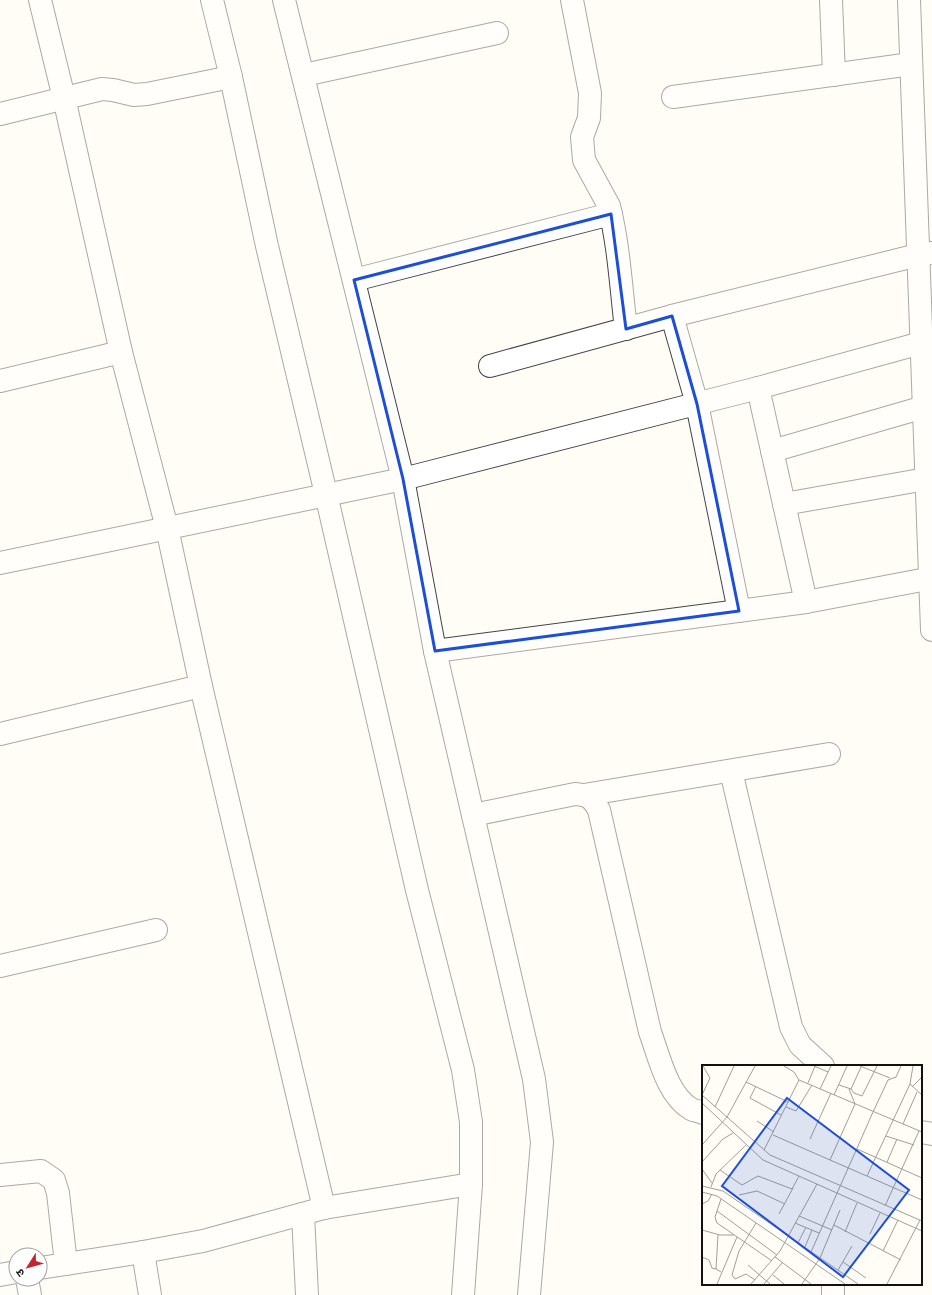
<svg xmlns="http://www.w3.org/2000/svg" width="932" height="1295" viewBox="0 0 932 1295" font-family="'Zilla Slab','Noto Sans Devanagari',serif">
<style>
.lines{fill:none;stroke-linecap:round;stroke-linejoin:round}
.minor-casing{stroke:#444;stroke-width:24}
.tertiary-casing{stroke:#444;stroke-width:24}
.minor{stroke:#fff;stroke-width:22}
.tertiary{stroke:#fff;stroke-width:22}
.marked{fill:none;stroke:#1d4ed8;stroke-width:3;stroke-linejoin:round}
.inset-road{fill:none;stroke:#a09f9a;stroke-width:1}
.view{fill:#1d4ed8;fill-opacity:0.15;stroke:#1d4ed8;stroke-width:2}
.inset-edge{fill:none;stroke:#111;stroke-width:2}
</style>
<rect width="100%" height="100%" fill="#fffdf5"/>
<g class="lines">
<defs>
<g id="minor">
<path d="M 572,0 L 590,93 L 589,118 L 582,137 L 584,160 L 609,206 C 619,246 621,288 626,329"/>
<path d="M 831,0 L 834,75"/>
<path d="M 909,0 L 932,630"/>
<path d="M 304,75 L 497,33"/>
<path d="M 673,97 L 911,64"/>
<path d="M 0,114 L 102,89 L 113,90 L 134,95 L 147,94 L 231,77"/>
<path d="M 354,280 L 611,214"/>
<path d="M 672,316 L 697,404 L 739,611"/>
<path d="M 490,366 L 672,316 L 918,255 L 932,253"/>
<path d="M 0,381 L 121,352"/>
<path d="M 758,388 L 806,602"/>
<path d="M 772,451 L 924,407"/>
<path d="M 784,504 L 926,479"/>
<path d="M 0,563 L 403,479 L 758,388 L 921,343"/>
<path d="M 201,686 L 324,1208"/>
<path d="M 0,734 L 201,686 L 167,528 L 121,352 L 64,98 L 40,0"/>
<path d="M 731,771 L 791,1027 L 800,1045 L 823,1066"/>
<path d="M 584,795 L 829,754"/>
<path d="M 473,815 L 575,794 C 589,795 592,798 599,810 L 650,1032 C 659,1056 667,1095 691,1109 C 694,1111 699,1111 703,1113"/>
<path d="M 0,966 L 156,930"/>
<path d="M 921,1132 L 932,1134"/>
<path d="M 0,1175 L 41,1171 L 54,1180 L 58,1193 L 66,1264"/>
<path d="M 303,1214 L 307,1295"/>
<path d="M 143,1252 L 150,1295"/>
<path d="M 40,1268 L 143,1252 L 203,1241 L 324,1208 L 471,1184"/>
<path d="M 0,1275 L 16,1272"/>
<path d="M 27,1279 L 30,1295"/>
<path d="M 833,1284 L 833,1295"/>
</g>
<g id="tertiary">
<path d="M 212,0 L 231,77 L 267,246 L 326,494 L 417,890 L 463,1070 L 471,1122 L 471,1184 L 463,1295"/>
<path d="M 284,0 L 403,479 L 435,651 L 534,1079 L 542,1142 L 529,1295"/>
<path d="M 435,651 L 806,602 L 932,578"/>
</g>
</defs>
<use href="#minor" class="minor-casing"/>
<use href="#tertiary" class="tertiary-casing"/>
<use href="#minor" class="minor"/>
<use href="#tertiary" class="tertiary"/>
</g>
<path d="M0 0H932V1295H0ZM 611,214 L 626,329 L 672,316 L 697,404 L 739,611 L 435,651 L 403,479 L 354,280 Z" fill="#fffdf5" fill-opacity=".55" fill-rule="evenodd"/>
<path class="marked" d="M 611,214 L 626,329 L 672,316 L 697,404 L 739,611 L 435,651 L 403,479 L 354,280 Z"/>
<g transform="translate(702 1065)">
<rect width="220" height="220" fill="#fffdf5"/>
<path class="inset-road" d="M 82,1 L 92,7 L 97,15M 112,1 L 126,7M 158,1 L 188,13M 44,17 L 86,37M 106,18 L 113,1M 208,19 L 220,30M 137,20 L 149,24 L 159,2M 54,21 L 48,33 L 79,50M 210,22 L 220,12M 118,24 L 129,1M 147,24 L 153,39 L 128,95 L 220,135M 149,24 L 152,28 L 160,31 L 175,1M 0,30 L 68,90 L 220,156M 0,30 L 8,13 L 1,1M 132,30 L 145,1M 0,38 L 61,95 L 220,166M 13,42 L 32,1M 84,42 L 94,46 L 110,20M 55,56 L 72,67M 201,59 L 215,27M 71,70 L 128,95M 184,71 L 212,80M 108,74 L 129,28M 0,80 L 25,52 L 53,1M 155,84 L 220,113M 62,85 L 97,15 L 220,67M 0,97 L 21,74 L 31,68M 185,97 L 195,74M 0,104 L 10,118M 18,105 L 40,120 L 56,111 L 90,124 L 97,111M 165,111 L 208,19 L 211,1M 0,121 L 21,126 L 156,219M 9,122 L 14,109 L 44,80M 0,127 L 15,131 L 143,219M 37,130 L 55,126 L 83,139M 19,134 L 13,152 L 15,158 L 70,196M 0,139 L 6,136 L 10,129M 183,141 L 217,66M 15,146 L 75,190M 77,149 L 91,123M 97,151 L 130,165M 93,158 L 117,168M 132,160 L 199,195M 0,165 L 18,170 L 32,170M 143,167 L 155,138M 168,169 L 178,148M 16,170 L 14,204 L 19,207M 96,178 L 104,162M 103,182 L 110,165M 181,186 L 196,155M 109,187 L 171,47 L 186,15 L 194,12 L 199,1M 0,192 L 7,195 L 10,203 L 14,204M 73,192 L 109,219M 141,197 L 164,213M 46,200 L 68,219M 136,205 L 150,181M 71,210 L 82,219M 53,215 L 44,209 L 33,214 L 30,210 L 37,186 L 54,158M 15,219 L 35,172M 49,219 L 78,186 L 115,119M 62,219 L 80,198M 100,219 L 118,193 L 138,145M 185,219 L 218,155"/>
<path class="view" d="M 85,33 L 207,125 L 141,212 L 20,121 Z"/>
<rect width="220" height="220" class="inset-edge"/>
</g>
<g transform="translate(28 1267) rotate(233)"><circle r="19" fill="#ffffff" stroke="#a0a0a0"/>
<path d="M0-3L7 15L0 10L-7 15Z" fill="#c4262e"/>
<text y="-6" font-size="11" font-weight="bold" text-anchor="middle" fill="#111111">उ</text>
</g>
</svg>
